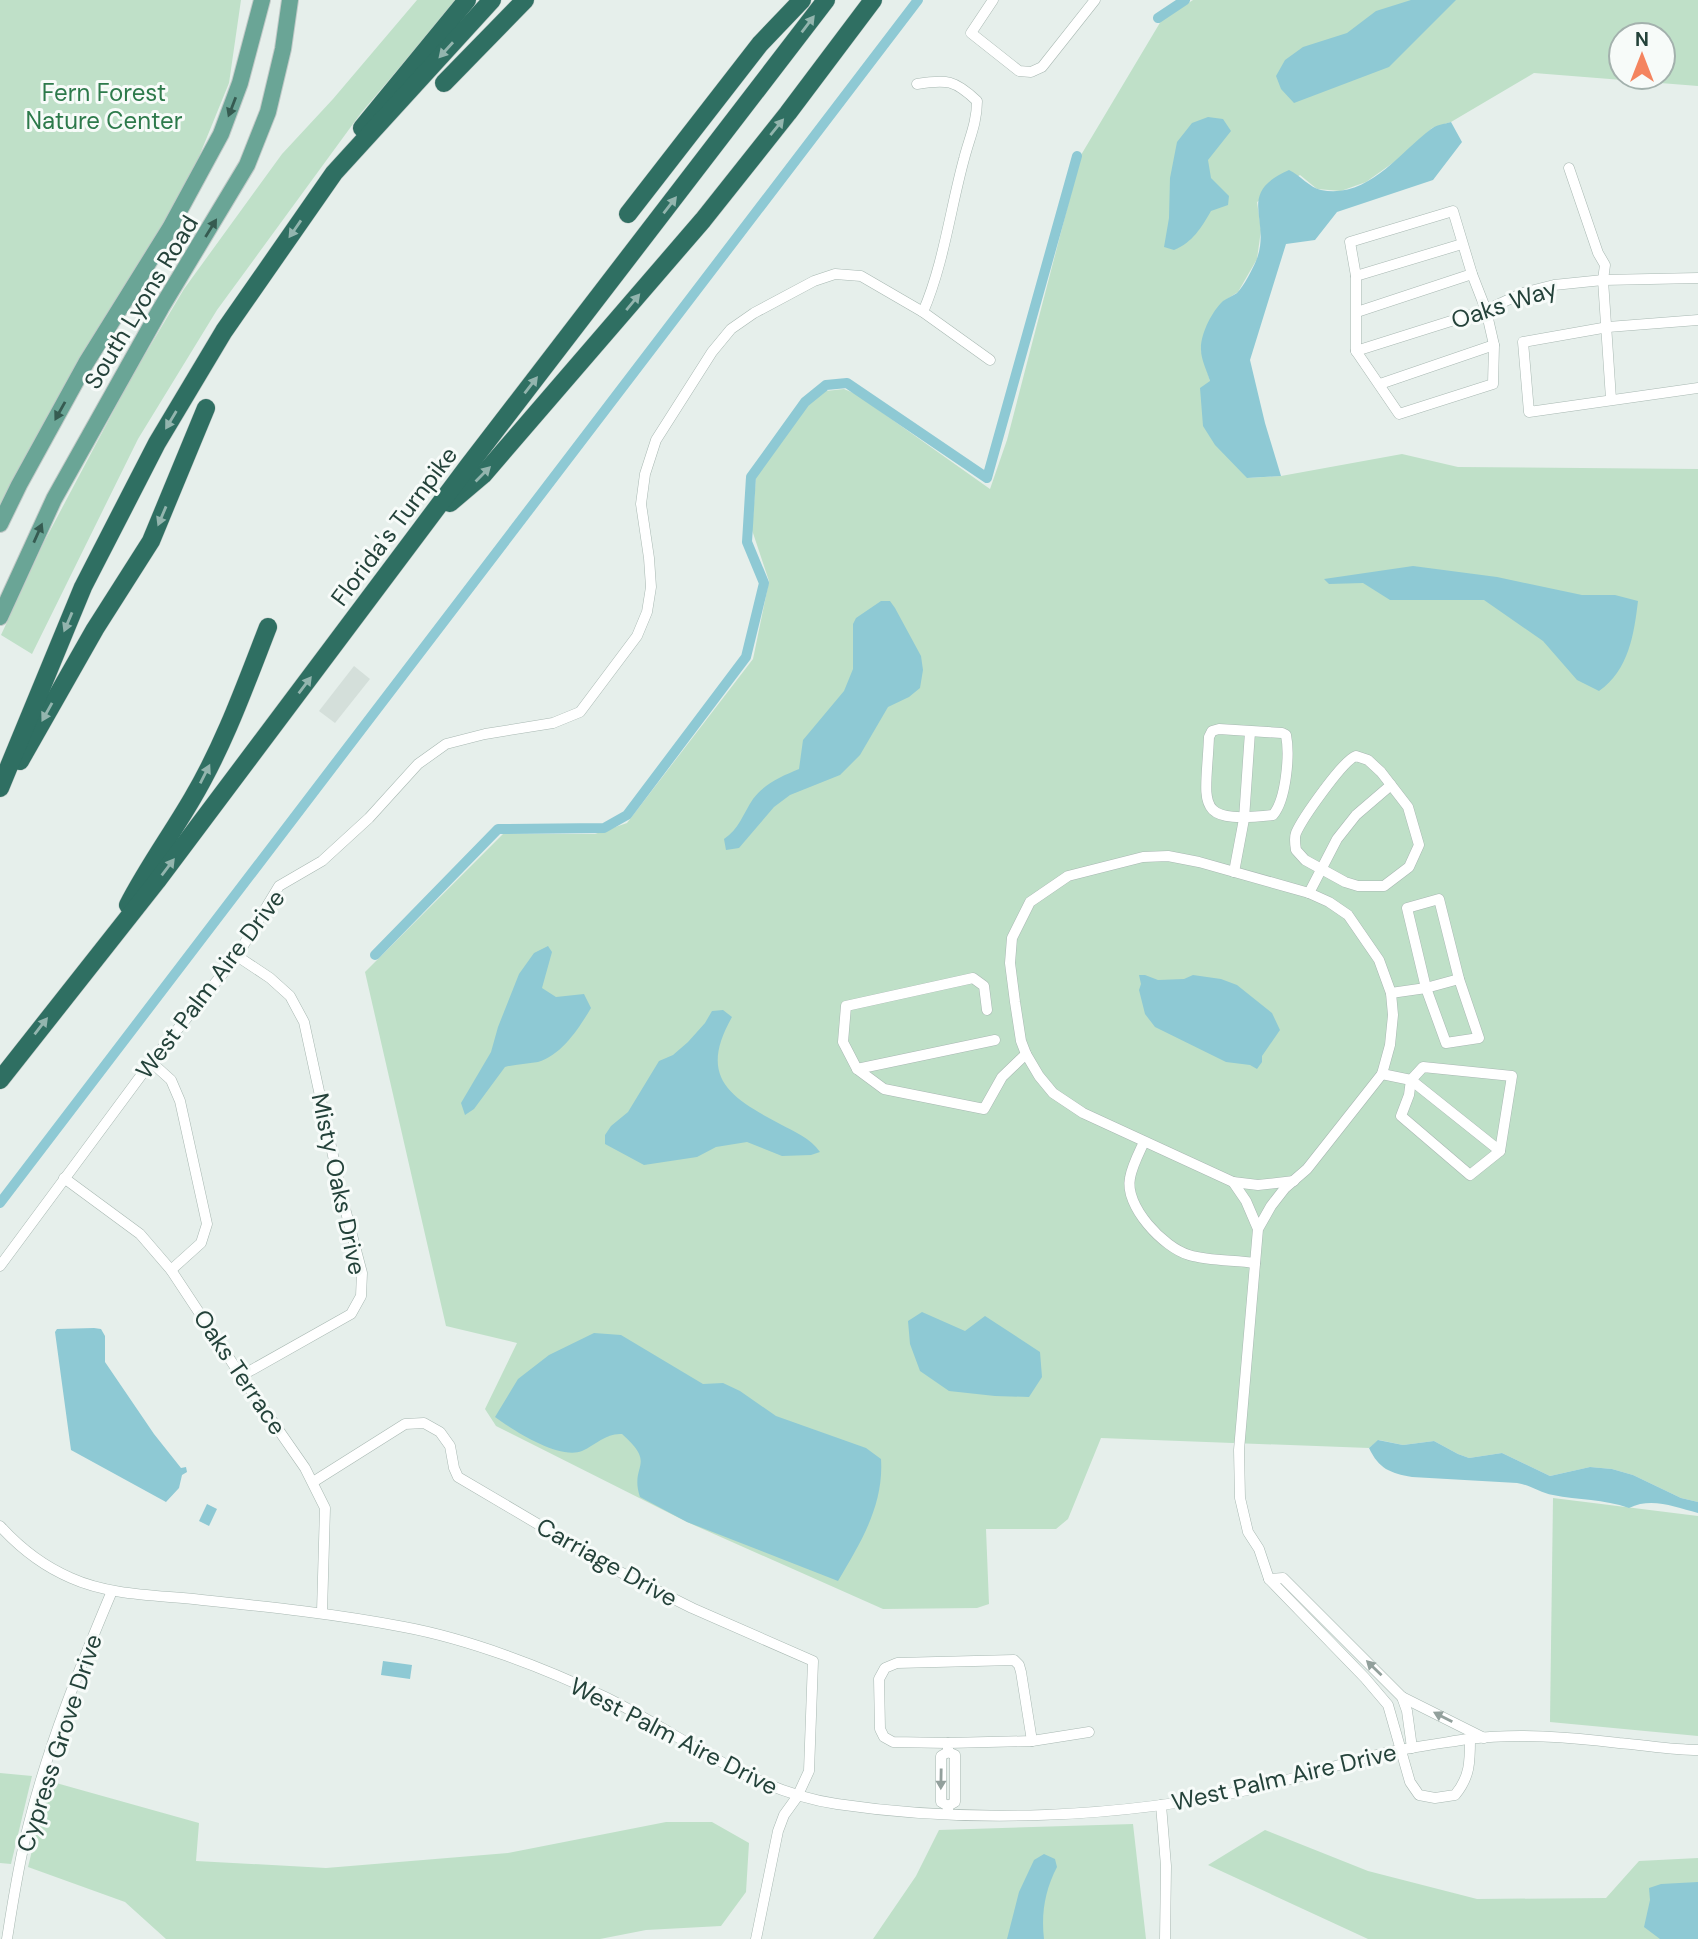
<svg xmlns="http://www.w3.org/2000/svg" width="1698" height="1939" viewBox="0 0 1698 1939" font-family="'DM Sans',sans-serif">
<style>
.built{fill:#d4dfda}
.green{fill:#bfe0c8;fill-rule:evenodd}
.water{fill:#8ec9d4}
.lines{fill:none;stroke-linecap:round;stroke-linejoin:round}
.canal{stroke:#8ec9d4;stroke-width:10}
.minor-casing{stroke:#a8b8b2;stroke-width:11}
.primary-casing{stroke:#c2cac8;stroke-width:18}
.motorway-casing{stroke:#c2cac8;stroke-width:19}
.minor{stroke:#fff;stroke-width:10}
.primary{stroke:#6aa596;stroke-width:16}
.motorway{stroke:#2f6f62;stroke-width:18}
.oneway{fill:#93b5ae}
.oneway2{fill:#365b51}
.oneway3{fill:#92a09c}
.labels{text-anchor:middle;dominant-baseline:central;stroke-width:6;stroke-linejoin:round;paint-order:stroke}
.park-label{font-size:24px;fill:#2d7a4b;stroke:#f7fbf9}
.street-label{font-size:24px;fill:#24423a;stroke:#f7fbf9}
</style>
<rect width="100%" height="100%" fill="#e6efeb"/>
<path class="built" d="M 354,666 L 370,679 L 335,723 L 319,711 Z"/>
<g class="green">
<path d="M 0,0 L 241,0 L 229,83 L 196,164 L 86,363 L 0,529 Z"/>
<path d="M 417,0 L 457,0 L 361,113 L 217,310 L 138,439 L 32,654 L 1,635 L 44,542 L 131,378 L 184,289 L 282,154 L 333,99 Z"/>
<path d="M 1193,0 L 1698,0 L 1698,86 L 1534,73 L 1451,122 L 1432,128 L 1401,157 L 1366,182 L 1341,191 L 1317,189 L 1300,175 L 1257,202 L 1261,230 L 1257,259 L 1238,292 L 1224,301 L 1201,350 L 1210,381 L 1248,478 L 1281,476 L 1402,454 L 1458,467 L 1698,469 L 1698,1502 L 1681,1498 L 1633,1475 L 1612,1469 L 1590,1467 L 1550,1476 L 1502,1453 L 1469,1458 L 1458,1454 L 1434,1441 L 1403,1445 L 1379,1440 L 1369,1448 L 1101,1438 L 1068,1519 L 1056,1529 L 986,1529 L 989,1604 L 977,1608 L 883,1609 L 687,1522 L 496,1426 L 485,1409 L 517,1343 L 446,1326 L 365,972 L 503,834 L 595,834 L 627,823 L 753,659 L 769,581 L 752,530 L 756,477 L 808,404 L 826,391 L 844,389 L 856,394 L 990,489 L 1007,440 L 1081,155 L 1161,21 ZM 1621,35 L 1663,35 L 1663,77 L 1621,77 Z"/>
<path d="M 1553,1498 L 1698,1516 L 1698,1736 L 1550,1722 Z"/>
<path d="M 0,1773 L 32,1776 L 11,1864 L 0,1863 Z"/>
<path d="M 49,1781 L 199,1823 L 196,1861 L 326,1868 L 508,1853 L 666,1822 L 712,1822 L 749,1843 L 746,1892 L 721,1926 L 646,1930 L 600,1939 L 166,1939 L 125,1902 L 28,1867 Z"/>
<path d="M 1133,1824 L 1146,1939 L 873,1939 L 916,1876 L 939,1830 Z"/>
<path d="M 1265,1830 L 1368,1871 L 1477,1899 L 1606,1898 L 1639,1861 L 1698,1858 L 1698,1939 L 1368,1939 L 1208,1865 Z"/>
</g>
<g class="water">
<path d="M 1411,0 L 1456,0 L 1389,67 L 1294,103 L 1281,89 L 1276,76 L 1285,60 L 1303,47 L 1347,33 L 1376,11 Z"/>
<path d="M 1208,117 L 1223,119 L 1231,131 L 1208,160 L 1211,178 L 1229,196 L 1228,205 L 1211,211 C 1201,228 1193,242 1174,250 L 1164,247 L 1169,218 L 1170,178 L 1177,142 L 1192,123 Z"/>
<path d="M 1451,122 L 1462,142 L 1433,180 L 1337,212 L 1315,240 L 1286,244 L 1250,360 L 1265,423 L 1281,476 L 1247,478 L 1215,445 L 1203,426 L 1200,388 L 1210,381 C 1207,371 1201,359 1201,350 C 1200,335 1212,311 1223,301 C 1227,298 1233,296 1237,293 C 1244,286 1252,270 1256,261 C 1273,220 1234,194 1289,170 C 1300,175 1310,188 1321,190 C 1368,199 1398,154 1431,129 C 1436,125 1444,124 1451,122 Z"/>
<path d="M 1413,566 L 1497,577 L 1582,595 L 1615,595 L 1638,601 C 1634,634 1629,670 1599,691 L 1577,680 L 1543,641 L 1484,600 L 1390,600 L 1363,583 L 1329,584 L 1324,579 Z"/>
<path d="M 881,601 L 890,601 L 895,608 L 921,656 L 923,670 L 920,688 L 909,697 L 888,707 L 860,755 L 840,775 L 790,795 L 774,807 L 739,848 L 726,850 L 724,839 C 739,829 743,814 753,799 C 764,784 782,776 799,769 L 803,740 L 844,691 L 853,669 L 853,624 L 856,618 Z"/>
<path d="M 548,946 L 552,952 L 542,988 L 556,997 L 584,994 L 591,1008 C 579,1028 562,1055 538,1062 C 527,1064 516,1064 505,1067 L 474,1109 L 465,1115 L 461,1103 L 491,1052 L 498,1027 L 519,974 L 534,953 Z"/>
<path d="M 1139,975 L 1145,975 L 1158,980 L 1184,979 L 1193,975 L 1221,979 L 1237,985 L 1272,1013 L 1280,1030 L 1262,1056 L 1262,1062 L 1257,1069 L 1250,1065 L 1226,1062 L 1155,1027 L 1145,1014 L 1139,990 L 1141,984 Z"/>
<path d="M 723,1010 L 732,1017 C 698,1077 729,1097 780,1124 C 795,1132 810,1138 820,1152 L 811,1155 L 782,1156 L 747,1142 L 716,1147 L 697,1157 L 644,1165 L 605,1144 L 605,1135 L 611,1126 L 628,1112 L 659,1061 L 673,1055 L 688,1042 L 705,1023 L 712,1011 Z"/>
<path d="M 922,1312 L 965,1331 L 985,1316 L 1040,1352 L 1042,1377 L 1029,1397 L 995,1396 L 949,1391 L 920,1371 L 910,1344 L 908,1321 Z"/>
<path d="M 94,1328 L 101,1329 L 105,1336 L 105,1362 L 154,1434 L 181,1468 L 186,1467 L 187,1472 L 182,1475 L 179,1488 L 166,1502 L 71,1450 L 55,1332 L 57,1329 Z"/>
<path d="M 594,1333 L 621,1335 L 703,1384 L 723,1383 L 740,1391 L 776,1416 L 866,1448 L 881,1459 C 884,1505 861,1542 838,1581 L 687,1522 L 640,1497 C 629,1464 658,1466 622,1434 C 606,1433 597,1444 582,1451 C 559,1460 513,1430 495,1417 L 518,1379 L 549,1355 Z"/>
<path d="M 1378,1440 L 1403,1445 L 1434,1441 L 1458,1454 L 1469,1458 L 1502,1453 L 1550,1476 L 1590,1467 L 1612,1469 L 1633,1475 L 1681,1498 L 1698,1502 L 1698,1513 C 1674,1507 1652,1497 1629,1508 C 1604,1499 1578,1500 1553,1495 C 1540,1493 1531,1485 1517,1483 L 1412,1477 C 1390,1473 1379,1469 1369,1448 Z"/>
<path d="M 207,1504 L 217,1509 L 209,1526 L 199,1521 Z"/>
<path d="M 383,1661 L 412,1665 L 410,1679 L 381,1675 Z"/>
<path d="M 1044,1854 L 1055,1859 L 1057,1867 C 1045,1890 1041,1913 1044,1939 L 1007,1939 L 1019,1892 L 1034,1860 Z"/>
<path d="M 1698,1882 L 1698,1939 L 1660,1939 L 1644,1927 L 1650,1900 L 1649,1888 L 1661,1884 Z"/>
</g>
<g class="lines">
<g class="canal">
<path d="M 1158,18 L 1185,0"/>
<path d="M 375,955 L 498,829 L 604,828 L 627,815 L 746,657 L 764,583 L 747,542 L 751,477 L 805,402 L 826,385 L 847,383 L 987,478 L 1077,156"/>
<path d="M 0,1203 L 918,0"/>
</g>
<defs>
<g id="minor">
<path d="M 993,0 L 971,33 L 1019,71 L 1031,72 L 1042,67 L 1095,0"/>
<path d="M 917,84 C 947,79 955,80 977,101 C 977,123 969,139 964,159 C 950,210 944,263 923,312"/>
<path d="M 1569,168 L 1598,253 L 1605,265 L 1603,280 L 1611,399"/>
<path d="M 1453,211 L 1472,274 L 1486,310 L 1494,345 L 1493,384 L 1399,414 L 1356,351 L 1356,276 L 1350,242 Z"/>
<path d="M 1356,276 L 1462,244"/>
<path d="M 1357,312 L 1472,274"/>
<path d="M 1698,320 L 1608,327 L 1523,342 L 1529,412 L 1698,388"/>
<path d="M 1356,351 L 1486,310 L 1523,293 L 1554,285 L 1603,280 L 1698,278"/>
<path d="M 1380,384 L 1494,345"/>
<path d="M 1219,729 L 1282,733 L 1286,735 C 1290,755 1286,800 1273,815 C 1192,824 1206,806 1209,737 L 1212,731 Z"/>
<path d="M 1356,756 L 1368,760 L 1381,772 L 1408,807 L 1419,845 L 1409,867 L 1384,886 L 1358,886 L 1345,882 L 1305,860 L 1296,850 C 1295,844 1294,838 1296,833 C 1302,819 1343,760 1356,756 Z"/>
<path d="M 1234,872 L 1244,819 L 1250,732"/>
<path d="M 1309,893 L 1337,839 L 1356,815 L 1391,785"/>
<path d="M 1439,899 L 1459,979 L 1479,1038 L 1446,1043 L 1426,988 L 1407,908 Z"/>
<path d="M 237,956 L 270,978 L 290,996 L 304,1022 L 342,1197 L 362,1273 L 361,1296 L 351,1314 L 241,1376"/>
<path d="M 1391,993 L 1426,988 L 1459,979"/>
<path d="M 987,1010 L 984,986 L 973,978 L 846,1006 L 843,1042 L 857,1069 L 884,1089 L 984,1109 L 1002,1077 L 1026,1054"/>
<path d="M 151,1062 L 171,1080 L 180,1101 L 207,1224 L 201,1243 L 171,1270"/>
<path d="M 1423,1067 L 1512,1076 L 1500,1151 L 1470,1175 L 1401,1116 L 1409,1095 L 1411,1080 Z"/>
<path d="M 857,1069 L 995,1040"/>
<path d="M 1382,1074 L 1411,1080 L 1500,1151"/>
<path d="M 1144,1142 C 1139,1153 1132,1166 1130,1178 C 1124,1206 1164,1248 1189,1255 C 1209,1261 1234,1260 1255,1263"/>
<path d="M 64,1178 L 140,1234 L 171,1270 L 241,1376 L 305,1468 L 325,1508 L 322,1612"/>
<path d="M 1233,1182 L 1258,1185 L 1294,1181"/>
<path d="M 1258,1229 L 1271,1206 L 1285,1188 L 1307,1169 L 1382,1074 L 1390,1045 L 1393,1015 L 1391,993 L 1379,960 L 1348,915 L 1329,902 L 1309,893 L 1199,862 L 1168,856 L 1143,857 L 1068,876 L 1030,902 L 1012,938 L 1010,963 L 1015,1002 L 1021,1041 L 1026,1054 L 1039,1076 L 1053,1093 L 1083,1113 L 1233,1182 L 1246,1201 L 1258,1229 L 1239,1450 L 1240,1498 L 1248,1532 L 1259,1549 L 1269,1579 L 1365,1678 L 1388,1705 L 1410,1782 L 1419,1795 L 1435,1798 L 1455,1795 C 1470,1777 1470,1762 1470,1739"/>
<path d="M 0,1266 L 151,1062 L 237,956 L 279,886 L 322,861 L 369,818 L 418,764 L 446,744 L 485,734 L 553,723 L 580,712 L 637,636 L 647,612 L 651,587 L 649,558 L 641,504 L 645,474 L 656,440 L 712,352 L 731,329 L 754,313 L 814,281 L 835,274 L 861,276 L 923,312 L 990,360"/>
<path d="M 313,1482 L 405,1424 L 424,1423 L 440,1432 L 450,1446 L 454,1468 L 458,1477 L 614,1569 L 692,1608 L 813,1661 L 809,1771 L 797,1797 L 784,1815 L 778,1831 L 756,1939"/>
<path d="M 0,1526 C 20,1548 43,1566 71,1578 C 111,1596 159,1595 202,1600 C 270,1607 337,1614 404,1627 C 469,1639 545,1668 605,1697 C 683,1735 749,1791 837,1804 C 971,1824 1120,1818 1252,1789 C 1292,1780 1332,1766 1372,1756 C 1403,1748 1436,1744 1468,1739 C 1518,1733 1568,1737 1619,1743 C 1645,1745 1671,1750 1698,1750"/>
<path d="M 1269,1579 L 1283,1578 L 1402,1697 L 1407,1711 L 1412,1748"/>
<path d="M 1402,1697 L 1484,1738"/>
<path d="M 948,1743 L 893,1742 L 884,1737 L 880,1729 L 879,1679 L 885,1668 L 897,1663 L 1014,1660 L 1019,1665 L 1021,1672 L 1032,1741"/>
<path d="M 1161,1805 L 1166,1866 L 1165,1939"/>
<path d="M 948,1806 L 941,1802 L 941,1756 L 948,1752 L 948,1743 L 1032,1741 L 1089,1732"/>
<path d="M 948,1810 L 948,1806 L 955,1802 L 955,1755 L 948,1752"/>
<path d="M 7,1939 C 13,1900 19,1861 29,1823 C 49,1743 80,1667 112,1591"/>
</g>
<g id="primary">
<path d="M 0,524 L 19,485 L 86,363 L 170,228 L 221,134 L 240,83 L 262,0"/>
<path d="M 0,617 L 54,499 L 161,308 L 247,165 L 268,112 L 283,49 L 290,0"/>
</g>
<g id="motorway">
<path d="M 444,83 L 525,0"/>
<path d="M 362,128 L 467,0"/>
<path d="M 628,214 L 760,44 L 802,0"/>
<path d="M 450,503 L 483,475 L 703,220 L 788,113 L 873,0"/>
<path d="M 20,761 L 95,629 L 151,541 L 206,408"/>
<path d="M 0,788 L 83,587 L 157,443 L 224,331 L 334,173 L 492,0"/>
<path d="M 128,905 C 147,868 171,835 192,799 C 224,745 245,686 268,627"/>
<path d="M 0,1080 L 157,881 L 469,465 L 826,0"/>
</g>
</defs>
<use href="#minor" class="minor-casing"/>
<use href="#primary" class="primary-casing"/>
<use href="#motorway" class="motorway-casing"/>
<use href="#minor" class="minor"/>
<use href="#primary" class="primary"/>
<use href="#motorway" class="motorway"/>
</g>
<defs><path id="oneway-solid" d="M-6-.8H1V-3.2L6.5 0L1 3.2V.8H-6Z" transform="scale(1.75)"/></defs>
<g class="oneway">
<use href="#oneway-solid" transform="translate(808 24) rotate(-53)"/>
<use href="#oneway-solid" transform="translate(446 50) rotate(132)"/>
<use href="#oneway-solid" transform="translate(777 127) rotate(-51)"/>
<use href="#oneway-solid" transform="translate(670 205) rotate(-52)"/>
<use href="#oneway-solid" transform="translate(295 229) rotate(125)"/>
<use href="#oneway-solid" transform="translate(633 302) rotate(-50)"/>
<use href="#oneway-solid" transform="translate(531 385) rotate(-52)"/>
<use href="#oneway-solid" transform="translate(171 420) rotate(121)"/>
<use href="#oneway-solid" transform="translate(483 474) rotate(-45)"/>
<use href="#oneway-solid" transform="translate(162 516) rotate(113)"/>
<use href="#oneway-solid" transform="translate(68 622) rotate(113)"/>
<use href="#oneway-solid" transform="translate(305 685) rotate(-53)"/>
<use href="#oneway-solid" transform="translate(47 712) rotate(119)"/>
<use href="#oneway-solid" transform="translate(205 774) rotate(-63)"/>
<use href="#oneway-solid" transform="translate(168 867) rotate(-53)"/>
<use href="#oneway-solid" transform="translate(41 1026) rotate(-52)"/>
</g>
<g class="oneway2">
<use href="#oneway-solid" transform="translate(232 107) rotate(111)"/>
<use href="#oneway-solid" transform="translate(211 228) rotate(-58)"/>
<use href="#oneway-solid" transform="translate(60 411) rotate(119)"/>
<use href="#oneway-solid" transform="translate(38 533) rotate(-66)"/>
</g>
<g class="oneway3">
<use href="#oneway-solid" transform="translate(1374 1668) rotate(-136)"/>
<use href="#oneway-solid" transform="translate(1443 1717) rotate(-153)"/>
<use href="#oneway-solid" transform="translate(941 1779) rotate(91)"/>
</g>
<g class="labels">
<g class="park-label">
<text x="104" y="92">Fern Forest<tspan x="104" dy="28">Nature Center</tspan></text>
</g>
<g class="street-label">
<text transform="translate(141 302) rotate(-59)">South Lyons Road</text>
<text transform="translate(1504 304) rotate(-18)">Oaks Way</text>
<text transform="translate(394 526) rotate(-53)">Florida's Turnpike</text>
<text transform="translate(210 984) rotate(-53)">West Palm Aire Drive</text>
<text transform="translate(339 1184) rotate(78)">Misty Oaks Drive</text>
<text transform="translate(240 1372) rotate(56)">Oaks Terrace</text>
<text transform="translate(607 1562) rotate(29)">Carriage Drive</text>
<text transform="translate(674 1736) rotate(27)">West Palm Aire Drive</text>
<text transform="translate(59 1743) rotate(-72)">Cypress Grove Drive</text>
<text transform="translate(1284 1777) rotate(-13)">West Palm Aire Drive</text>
</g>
</g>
<g transform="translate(1642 56)"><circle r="33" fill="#f7fbf9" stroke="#a3b1ad" stroke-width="2"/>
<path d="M0-5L12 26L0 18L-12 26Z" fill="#f4845f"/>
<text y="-10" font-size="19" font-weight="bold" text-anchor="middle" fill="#24423a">N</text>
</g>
</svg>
